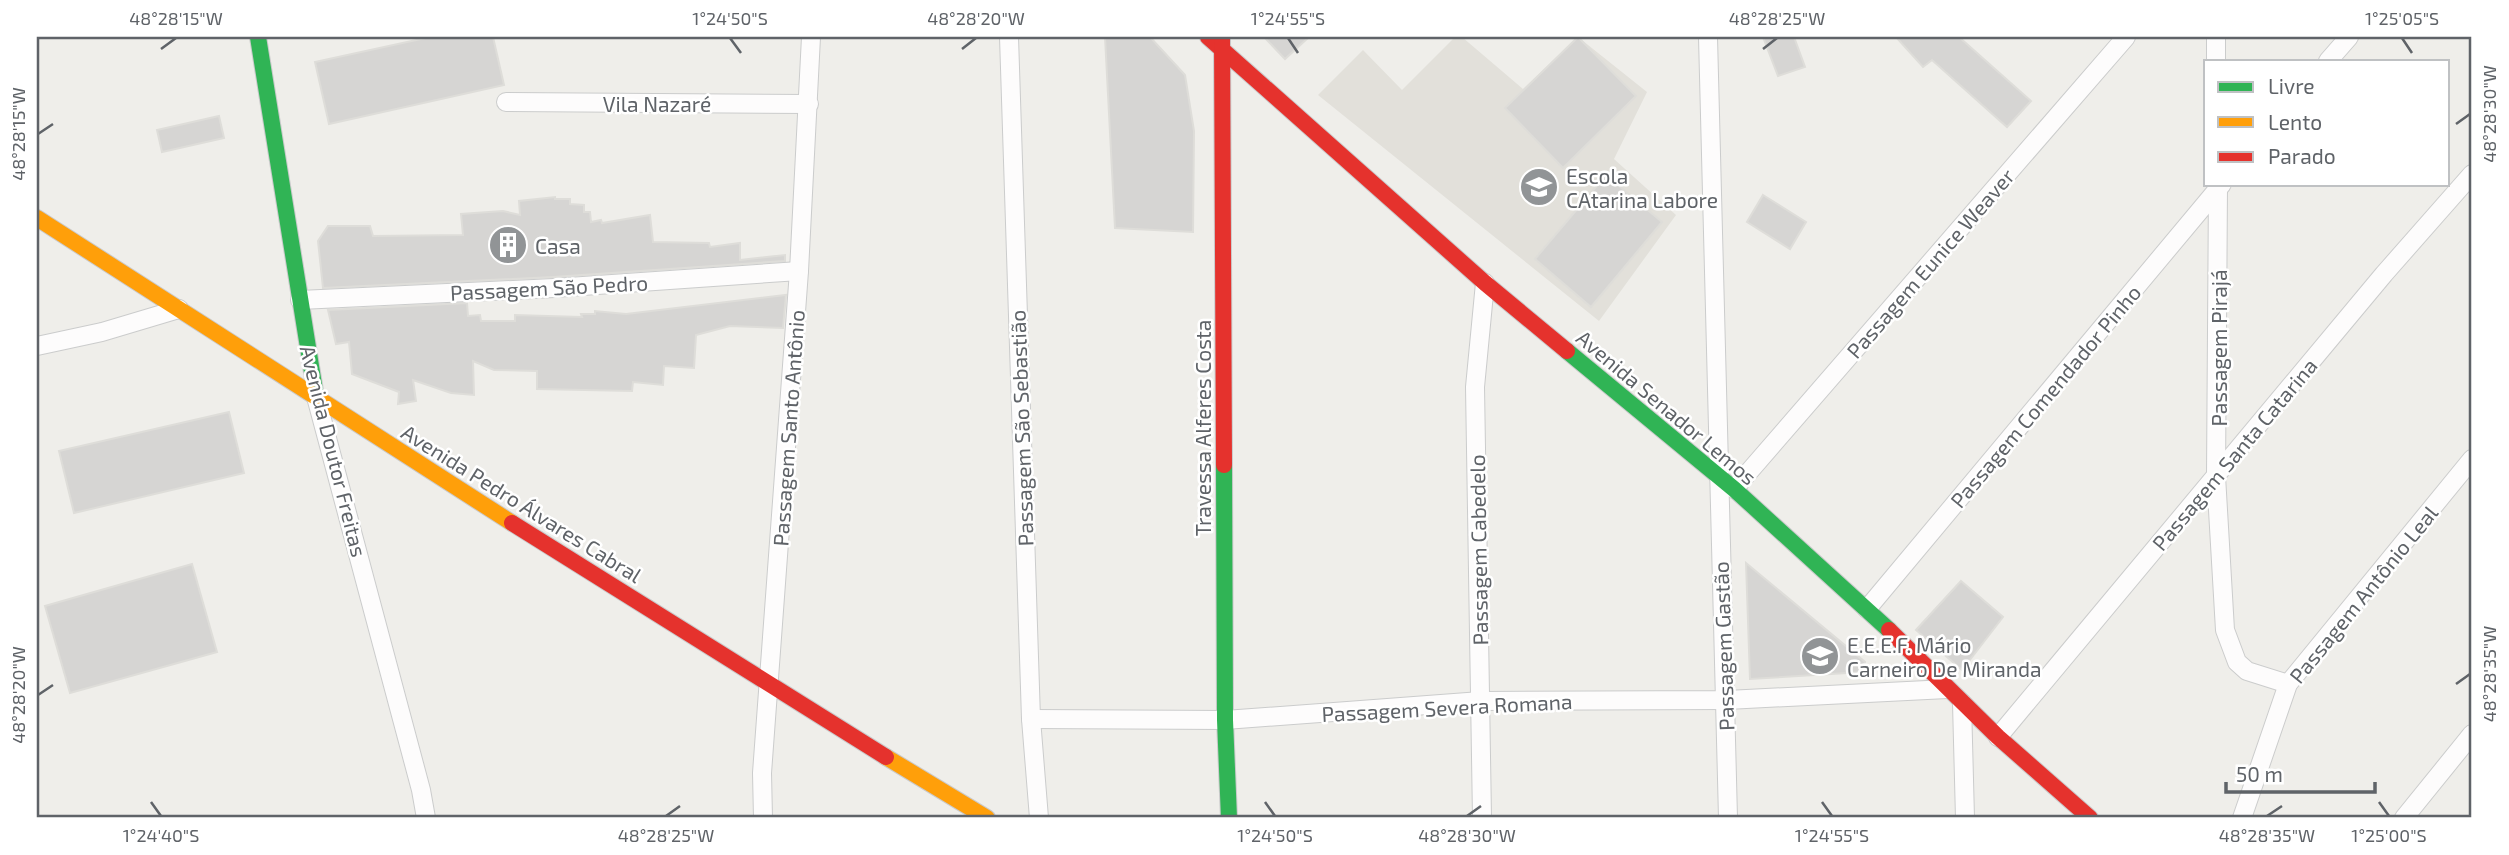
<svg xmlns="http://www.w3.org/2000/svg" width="2509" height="855" viewBox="0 0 2509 855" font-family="'Exo 2',sans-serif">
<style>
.education{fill:#e2e0da}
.building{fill:#d6d5d3;stroke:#deddd9;stroke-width:2}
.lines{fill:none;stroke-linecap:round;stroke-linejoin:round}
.street-casing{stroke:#cbcccc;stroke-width:20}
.fast-casing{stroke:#cacacb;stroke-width:18}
.slow-casing{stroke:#cacacb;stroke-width:18}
.jam-casing{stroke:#cacacb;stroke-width:18}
.street{stroke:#fdfcfc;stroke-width:18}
.fast{stroke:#30b455;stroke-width:16}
.slow{stroke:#ff9f0a;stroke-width:16}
.jam{stroke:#e5322d;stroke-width:16}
.ticks{fill:none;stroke:#5f6368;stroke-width:2.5}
.labels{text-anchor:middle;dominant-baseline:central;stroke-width:5;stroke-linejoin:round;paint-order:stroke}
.street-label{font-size:21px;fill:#5f6368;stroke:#fff}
.poi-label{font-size:21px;fill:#5f6368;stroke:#fff;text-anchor:start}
.neatline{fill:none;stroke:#5f6368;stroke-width:2.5}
.ticks-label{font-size:18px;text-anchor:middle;fill:#5f6368}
</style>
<rect width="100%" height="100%" fill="#efeeea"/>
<path class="education" d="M 1455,37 L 1462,37 L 1523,89 L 1578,37 L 1647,92 L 1614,159 L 1676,215 L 1599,321 L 1318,95 L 1363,50 L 1402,90 Z"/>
<g class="building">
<path d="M 430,37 L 493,37 L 504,85 L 329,124 L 315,62 Z"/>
<path d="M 1105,37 L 1150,37 L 1185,75 L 1194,131 L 1193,232 L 1115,228 Z"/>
<path d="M 1264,37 L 1309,37 L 1285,59 Z"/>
<path d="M 1578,37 L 1636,96 L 1563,168 L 1505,108 Z"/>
<path d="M 1763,37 L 1794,37 L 1805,67 L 1778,76 Z"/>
<path d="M 1896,37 L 1959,37 L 2031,101 L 2007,127 L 1932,60 L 1923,67 Z"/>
<path d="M 219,116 L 224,138 L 162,152 L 157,130 Z"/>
<path d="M 1606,175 L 1662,222 L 1591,307 L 1535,259 Z"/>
<path d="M 1763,195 L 1806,222 L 1790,249 L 1747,222 Z"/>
<path d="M 555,197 L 555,199 L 570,199 L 570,204 L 584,205 L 584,212 L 590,212 L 591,222 L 601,220 L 602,223 L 650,215 L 653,242 L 709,243 L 710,247 L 740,243 L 740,260 L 785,255 L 785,261 L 553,277 L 323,288 L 318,241 L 328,226 L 370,226 L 373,236 L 463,235 L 461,214 L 503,211 L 520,215 L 519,201 Z"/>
<path d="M 786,295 L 783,328 L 730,326 L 696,335 L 694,368 L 664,366 L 663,385 L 633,382 L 632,391 L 537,389 L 537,371 L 494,370 L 473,361 L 474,395 L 451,393 L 413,380 L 416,401 L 398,404 L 399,392 L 352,374 L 349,342 L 336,344 L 328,310 L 467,303 L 468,316 L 480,315 L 481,321 L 515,321 L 515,315 L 582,317 L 581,314 L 595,314 L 595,311 L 626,314 Z"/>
<path d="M 229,412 L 244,473 L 74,513 L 59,451 Z"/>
<path d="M 1746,563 L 1865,662 L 1863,672 L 1750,679 Z"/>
<path d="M 192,564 L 217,652 L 70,693 L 45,606 Z"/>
<path d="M 1961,581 L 2003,617 L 1962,670 L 1916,630 Z"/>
</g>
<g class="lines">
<defs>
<g id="street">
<path d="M 1009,37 L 1031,719 L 1039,818"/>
<path d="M 1708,37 L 1728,818"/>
<path d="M 2216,37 L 2216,61"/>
<path d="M 2328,61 L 2349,37"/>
<path d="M 506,102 L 809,104"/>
<path d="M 2218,186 L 2216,476 L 2225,630 L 2237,662 L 2247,671 L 2288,684"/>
<path d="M 300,300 L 554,288 L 799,271"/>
<path d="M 37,346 L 102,332 L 179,309"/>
<path d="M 316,397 L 421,790 L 426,818"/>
<path d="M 1734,489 L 2126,37"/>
<path d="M 1867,609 L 2222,184"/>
<path d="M 1962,703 L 1965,818"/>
<path d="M 1031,719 L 1225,720 L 1481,701 L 1727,700 L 1947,689"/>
<path d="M 1998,737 L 2384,274 L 2472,174"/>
<path d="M 763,818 L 762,773 L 799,271 L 811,37"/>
<path d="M 1482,818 L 1475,387 L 1485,283"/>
<path d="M 2242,818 L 2288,684 L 2472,459"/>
<path d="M 2404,818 L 2472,734"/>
</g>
<g id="fast">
<path d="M 258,37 L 316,397"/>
<path d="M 1567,351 L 1734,489 L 1889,630"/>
<path d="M 1224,465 L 1225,720 L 1229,818"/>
</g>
<g id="slow">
<path d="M 37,218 L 512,523"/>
<path d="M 886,757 L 987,818"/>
</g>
<g id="jam">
<path d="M 1208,37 L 1485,283 L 1567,351"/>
<path d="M 1222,37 L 1224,465"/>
<path d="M 512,523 L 886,757"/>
<path d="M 1889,630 L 1998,737 L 2090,818"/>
</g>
</defs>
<use href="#street" class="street-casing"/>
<use href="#fast" class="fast-casing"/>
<use href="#slow" class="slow-casing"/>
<use href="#jam" class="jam-casing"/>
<use href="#street" class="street"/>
<use href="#fast" class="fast"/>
<use href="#slow" class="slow"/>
<use href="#jam" class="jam"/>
</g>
<path class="ticks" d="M 730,38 L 741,53M 1288,38 L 1298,53M 2402,38 L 2412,53M 161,49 L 176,38M 962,49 L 976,38M 1763,49 L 1777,38M 2456,124 L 2470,114M 38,134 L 53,124M 2456,684 L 2470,674M 38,695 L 53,685M 151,802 L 161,816M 1265,802 L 1275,816M 1822,802 L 1832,816M 2379,802 L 2389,816M 666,816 L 680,806M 1467,816 L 1481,806M 2267,816 L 2282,806"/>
<defs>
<symbol id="school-disc" viewBox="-11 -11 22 22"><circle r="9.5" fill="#919496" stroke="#fff"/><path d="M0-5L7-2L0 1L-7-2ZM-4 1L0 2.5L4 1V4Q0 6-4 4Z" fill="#fff"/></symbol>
<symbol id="building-disc" viewBox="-11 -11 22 22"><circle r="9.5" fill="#919496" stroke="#fff"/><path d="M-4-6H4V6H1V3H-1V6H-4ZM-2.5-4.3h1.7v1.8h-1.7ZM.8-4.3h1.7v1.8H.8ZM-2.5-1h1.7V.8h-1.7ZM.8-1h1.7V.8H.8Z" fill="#fff"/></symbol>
</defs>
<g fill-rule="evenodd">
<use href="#school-disc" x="1517" y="165" width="44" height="44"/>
<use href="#building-disc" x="486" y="223" width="44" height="44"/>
<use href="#school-disc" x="1798" y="634" width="44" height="44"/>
</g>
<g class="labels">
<g class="street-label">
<text x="657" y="103">Vila Nazaré</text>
<text transform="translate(1930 263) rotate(-49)">Passagem Eunice Weaver</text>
<text transform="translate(549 287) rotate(-3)">Passagem São Pedro</text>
<text transform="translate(2218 348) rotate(-90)">Passagem Pirajá</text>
<text transform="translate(2045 396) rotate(-50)">Passagem Comendador Pinho</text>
<text transform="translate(1667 407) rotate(40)">Avenida Senador Lemos</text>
<text transform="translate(788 428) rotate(-86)">Passagem Santo Antônio</text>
<text transform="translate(1021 428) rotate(-92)">Passagem São Sebastião</text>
<text transform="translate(1202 428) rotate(-90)">Travessa Alferes Costa</text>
<text transform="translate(334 451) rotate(76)">Avenida Doutor Freitas</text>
<text transform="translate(2234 454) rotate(-50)">Passagem Santa Catarina</text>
<text transform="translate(522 503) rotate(32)">Avenida Pedro Álvares Cabral</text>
<text transform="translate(1478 550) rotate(-91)">Passagem Cabedelo</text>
<text transform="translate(2363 594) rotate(-51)">Passagem Antônio Leal</text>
<text transform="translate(1723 646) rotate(-92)">Passagem Gastão</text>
<text transform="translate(1447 707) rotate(-3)">Passagem Severa Romana</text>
</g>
<g class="poi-label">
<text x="1566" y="175">Escola<tspan x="1566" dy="24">CAtarina Labore</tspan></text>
<text x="535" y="245">Casa</text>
<text x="1847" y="644">E.E.E.F. Mário<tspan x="1847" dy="24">Carneiro De Miranda</tspan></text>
</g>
</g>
<rect width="2509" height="855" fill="none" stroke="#ffffff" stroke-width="77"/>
<rect x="2204" y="60" width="245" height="126" fill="#ffffff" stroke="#bfc1c3" stroke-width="2"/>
<rect x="2218" y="82" width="35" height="10" fill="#30b455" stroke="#bfc1c3" stroke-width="2"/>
<text x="2268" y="94" font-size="21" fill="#5f6368">Livre</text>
<rect x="2218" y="117" width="35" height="10" fill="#ff9f0a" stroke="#bfc1c3" stroke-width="2"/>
<text x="2268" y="130" font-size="21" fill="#5f6368">Lento</text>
<rect x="2218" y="152" width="35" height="10" fill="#e5322d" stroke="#bfc1c3" stroke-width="2"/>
<text x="2268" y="164" font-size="21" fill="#5f6368">Parado</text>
<path d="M2226 782v10h149v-10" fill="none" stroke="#5f6368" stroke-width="3.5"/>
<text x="2236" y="782" font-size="21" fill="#5f6368" stroke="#ffffff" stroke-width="5" paint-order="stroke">50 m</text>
<rect x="38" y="38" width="2432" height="778" class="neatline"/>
<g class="ticks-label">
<text x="176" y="25">48°28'15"W</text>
<text x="730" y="25">1°24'50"S</text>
<text x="976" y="25">48°28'20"W</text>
<text x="1288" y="25">1°24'55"S</text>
<text x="1777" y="25">48°28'25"W</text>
<text x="2402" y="25">1°25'05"S</text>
<text transform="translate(2490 114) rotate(-90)" y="6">48°28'30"W</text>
<text transform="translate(19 134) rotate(-90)" y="6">48°28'15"W</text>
<text transform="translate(2490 674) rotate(-90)" y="6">48°28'35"W</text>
<text transform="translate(19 695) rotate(-90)" y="6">48°28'20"W</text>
<text x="161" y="842">1°24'40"S</text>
<text x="666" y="842">48°28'25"W</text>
<text x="1275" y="842">1°24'50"S</text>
<text x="1467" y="842">48°28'30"W</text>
<text x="1832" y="842">1°24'55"S</text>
<text x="2267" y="842">48°28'35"W</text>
<text x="2389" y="842">1°25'00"S</text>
</g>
</svg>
